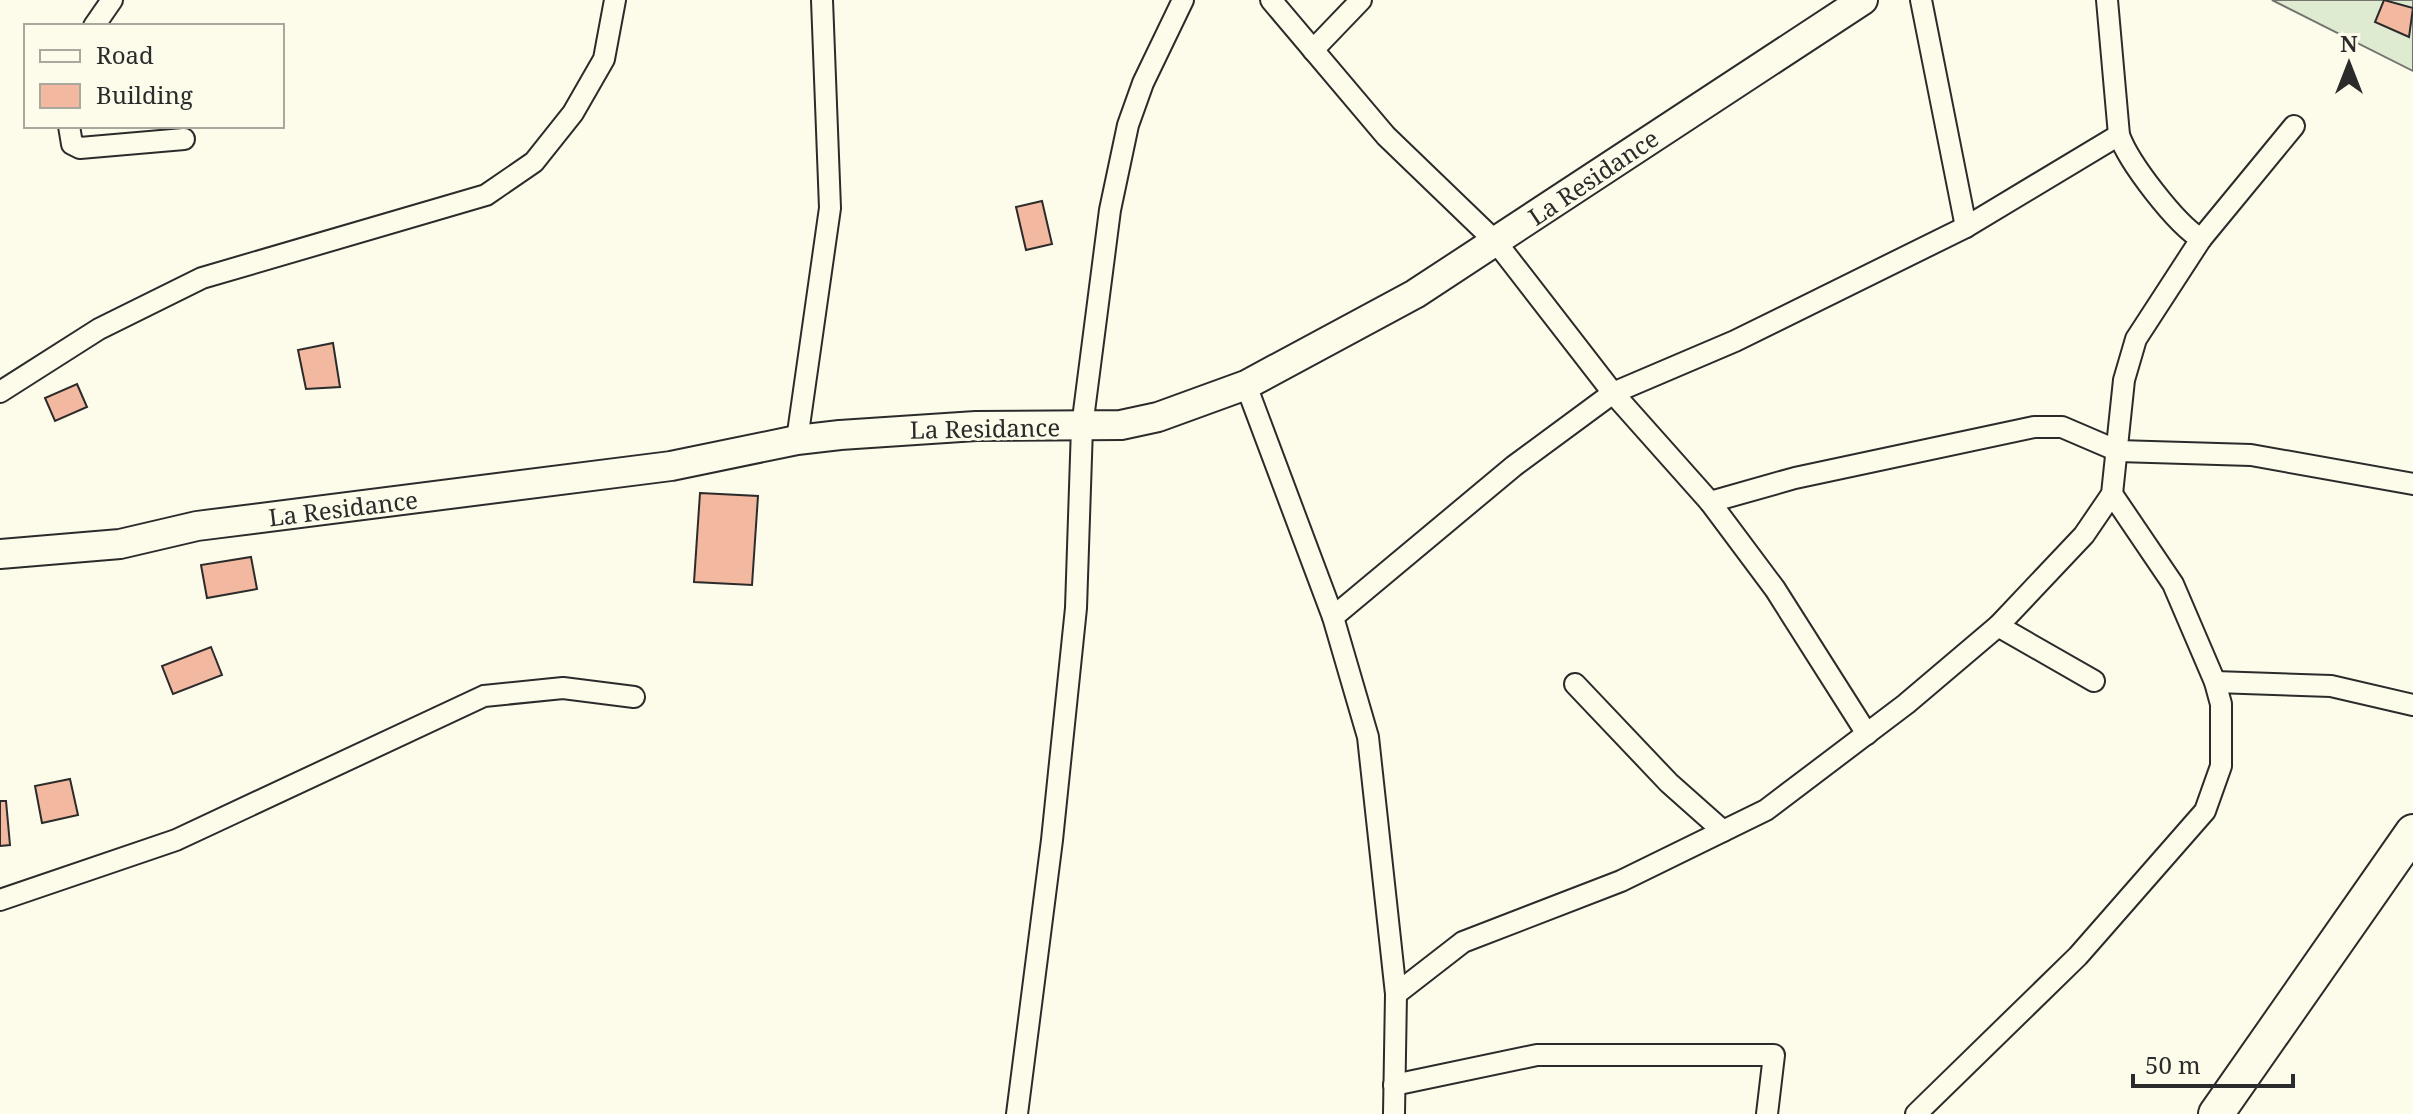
<svg xmlns="http://www.w3.org/2000/svg" width="2413" height="1114" viewBox="0 0 2413 1114" font-family="'Noto Serif',serif">
<style>
.green{fill:#deebd1;stroke:#74746e;stroke-width:2}
.building{fill:#f2b8a0;stroke:#2b2b2b;stroke-width:2}
.lines{fill:none;stroke-linecap:round;stroke-linejoin:round}
.street-casing{stroke:#2b2b2b;stroke-width:24}
.secondary-casing{stroke:#2b2b2b;stroke-width:32}
.highway-casing{stroke:#2b2b2b;stroke-width:38}
.street{stroke:#fdfbea;stroke-width:20}
.secondary{stroke:#fdfbea;stroke-width:28}
.highway{stroke:#fdfbea;stroke-width:34}
.labels{text-anchor:middle;dominant-baseline:central;stroke-width:6;stroke-linejoin:round;paint-order:stroke}
.street-label{font-size:24px;fill:#2b2b2b;stroke:#fdfbea}
</style>
<rect width="100%" height="100%" fill="#fdfbea"/>
<path class="green" d="M 2272,0 L 2413,0 L 2413,71 Z"/>
<g class="building">
<path d="M 2384,0 L 2413,8 L 2409,37 L 2375,22 Z"/>
<path d="M 1042,201 L 1052,244 L 1026,250 L 1016,207 Z"/>
<path d="M 333,343 L 340,387 L 306,389 L 298,350 Z"/>
<path d="M 77,384 L 87,407 L 55,421 L 45,398 Z"/>
<path d="M 700,493 L 758,496 L 752,585 L 694,582 Z"/>
<path d="M 251,557 L 257,589 L 207,598 L 201,565 Z"/>
<path d="M 211,647 L 222,675 L 173,694 L 162,666 Z"/>
<path d="M 70,779 L 78,815 L 42,823 L 35,786 Z"/>
<path d="M 0,801 L 6,801 L 10,845 L 0,846 Z"/>
</g>
<g class="lines">
<defs>
<g id="street">
<path d="M 1271,0 L 1386,136 L 1496,242 L 1613,393 L 1710,502 L 1775,589 L 1867,734"/>
<path d="M 1921,0 L 1966,227"/>
<path d="M 94,26 L 112,0"/>
<path d="M 1313,50 L 1361,0"/>
<path d="M 69,126 L 72,144 L 80,148 L 184,139"/>
<path d="M 2201,239 L 2294,126"/>
<path d="M 1246,385 L 1333,617 L 1368,737 L 1396,994 L 1394,1114"/>
<path d="M 0,392 L 99,329 L 202,278 L 486,195 L 534,162 L 573,113 L 604,59 L 615,0"/>
<path d="M 797,440 L 830,208 L 822,0"/>
<path d="M 1710,502 L 1795,478 L 2034,427 L 2062,427 L 2118,451 L 2251,455 L 2413,484"/>
<path d="M 1333,617 L 1514,466 L 1613,393 L 1735,341 L 1966,227 L 2119,135"/>
<path d="M 1998,626 L 2094,681"/>
<path d="M 2215,682 L 2331,686 L 2413,705"/>
<path d="M 1575,684 L 1669,783 L 1723,831"/>
<path d="M 0,900 L 176,840 L 484,696 L 563,688 L 634,697"/>
<path d="M 1396,994 L 1463,942 L 1621,881 L 1766,810 L 1906,704 L 1998,626 L 2084,535 L 2112,494 L 2124,380 L 2136,339 L 2201,239 C 2176,224 2129,163 2119,135 L 2107,0"/>
<path d="M 1394,1085 L 1537,1055 L 1774,1055 L 1767,1114"/>
<path d="M 1017,1114 L 1052,840 L 1076,608 L 1082,427 L 1110,210 L 1128,125 L 1143,83 L 1183,0"/>
<path d="M 1916,1114 L 2078,956 L 2205,811 L 2221,766 L 2221,704 L 2215,682 L 2173,584 L 2112,494"/>
</g>
<path id="secondary" d="M 0,554 L 120,544 L 197,526 L 671,466 L 797,440 L 840,435 L 976,426 L 1121,425 L 1158,417 L 1246,385 L 1415,294 L 1863,0"/>
<path id="highway" d="M 2216,1114 L 2413,832"/>
</defs>
<use href="#street" class="street-casing"/>
<use href="#secondary" class="secondary-casing"/>
<use href="#highway" class="highway-casing"/>
<use href="#street" class="street"/>
<use href="#secondary" class="secondary"/>
<use href="#highway" class="highway"/>
</g>
<g class="labels">
<g class="street-label">
<text transform="translate(1593 177) rotate(-34)">La Residance</text>
<text transform="translate(985 428) rotate(-1)">La Residance</text>
<text transform="translate(343 508) rotate(-7)">La Residance</text>
</g>
</g>
<rect x="24" y="24" width="260" height="104" fill="#fdfbea" stroke="#a9a89e" stroke-width="2"/>
<rect x="40" y="50" width="40" height="12" fill="#fdfbea" stroke="#a9a89e" stroke-width="2"/>
<text x="96" y="64" font-size="24" fill="#2b2b2b">Road</text>
<rect x="40" y="84" width="40" height="24" fill="#f2b8a0" stroke="#a9a89e" stroke-width="2"/>
<text x="96" y="104" font-size="24" fill="#2b2b2b">Building</text>
<g transform="translate(2349 64)" stroke="#fdfbea" stroke-width="6" paint-order="stroke">
<path d="M0-6L14 30L0 20L-14 30Z" fill="#2b2b2b"/>
<text y="-12" font-size="22" font-weight="bold" text-anchor="middle" fill="#2b2b2b">N</text>
</g>
<path d="M2133 1074v12h160v-12" fill="none" stroke="#2b2b2b" stroke-width="4"/>
<text x="2145" y="1074" font-size="24" fill="#2b2b2b" stroke="#fdfbea" stroke-width="6" paint-order="stroke">50 m</text>
</svg>
